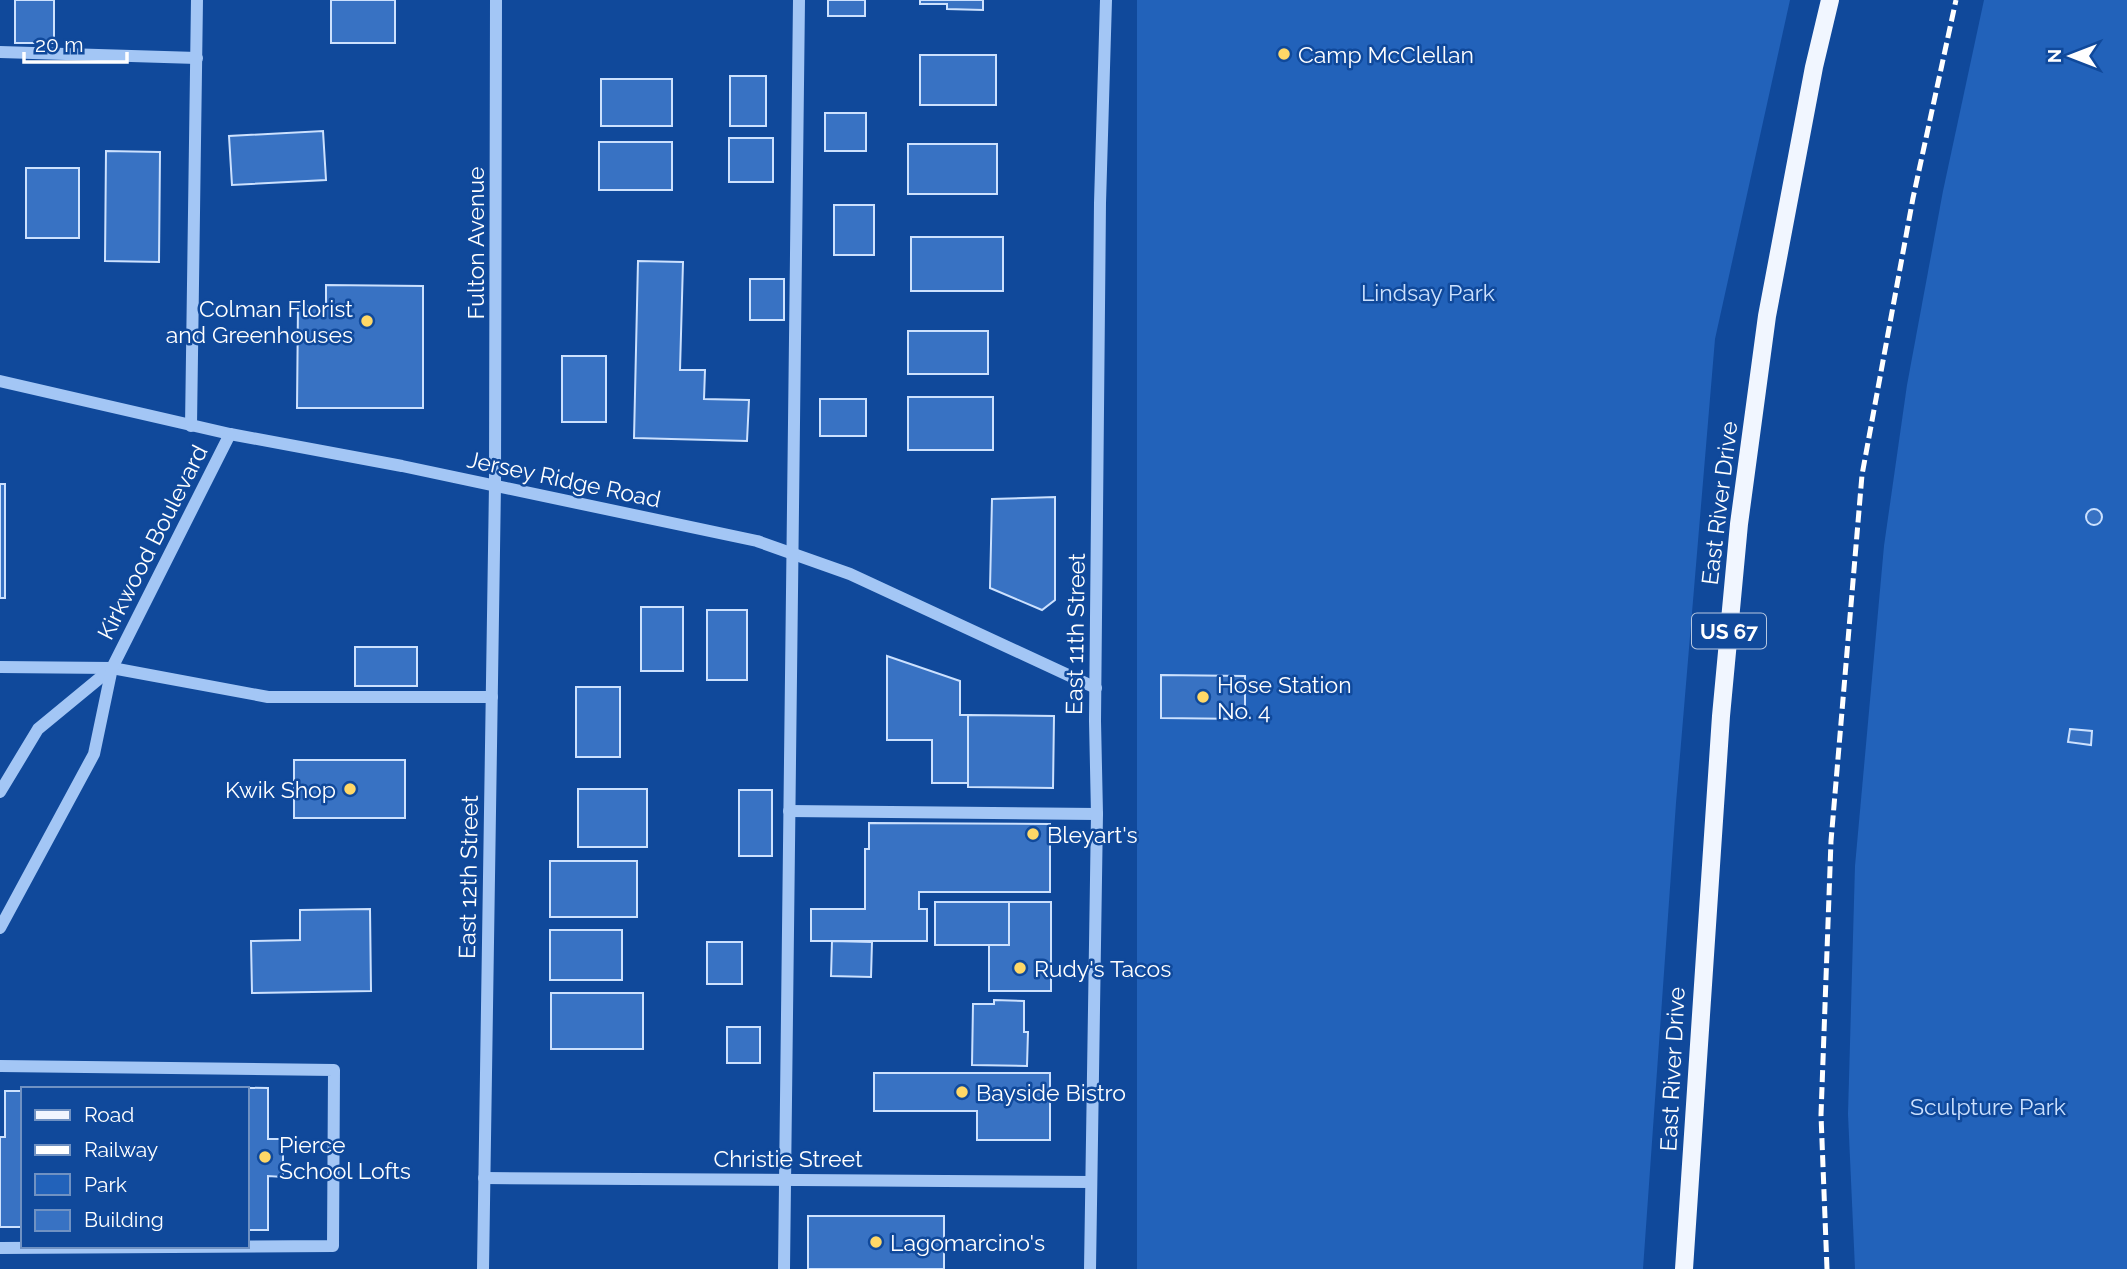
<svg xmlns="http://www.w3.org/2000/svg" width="2127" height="1269" viewBox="0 0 2127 1269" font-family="Raleway,sans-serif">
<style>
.green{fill:#2262ba}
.building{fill:#3872c3;stroke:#cce1fe;stroke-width:2}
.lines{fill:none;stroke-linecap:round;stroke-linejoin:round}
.minor{stroke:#a3c6f5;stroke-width:12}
.major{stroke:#f1f6ff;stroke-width:18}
.rail{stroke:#fff;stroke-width:5;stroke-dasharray:12 5;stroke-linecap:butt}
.poi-dot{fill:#ffd867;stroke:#10499b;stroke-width:2.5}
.labels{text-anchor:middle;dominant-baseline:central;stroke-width:5;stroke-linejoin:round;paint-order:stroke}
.shield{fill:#10499b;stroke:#b7c8e1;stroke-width:2}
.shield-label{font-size:21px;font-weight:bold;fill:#fff}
.poi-label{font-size:23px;fill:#fff;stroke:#10499b;text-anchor:start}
.street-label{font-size:23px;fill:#fff;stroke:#10499b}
.park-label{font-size:23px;fill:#cce1fe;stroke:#10499b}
</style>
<rect width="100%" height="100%" fill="#10499b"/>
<g class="green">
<path d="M 1137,0 L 1790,0 L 1715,339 L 1676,803 L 1643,1269 L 1137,1269 Z"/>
<path d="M 1984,0 L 2127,0 L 2127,1269 L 1855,1269 L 1848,1114 L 1855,866 L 1884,546 L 1907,385 L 1943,191 Z"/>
</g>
<g class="building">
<rect x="15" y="0" width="39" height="43"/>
<rect x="331" y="0" width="64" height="43"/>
<rect x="828" y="0" width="37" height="16"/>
<path d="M 920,0 L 983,0 L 983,10 L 947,9 L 947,4 L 920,4 Z"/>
<rect x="920" y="55" width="76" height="50"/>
<rect x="730" y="76" width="36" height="50"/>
<rect x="601" y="79" width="71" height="47"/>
<rect x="825" y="113" width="41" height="38"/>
<path d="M 323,131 L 326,180 L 232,185 L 229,136 Z"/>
<rect x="729" y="138" width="44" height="44"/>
<rect x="599" y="142" width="73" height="48"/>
<rect x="908" y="144" width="89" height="50"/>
<path d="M 106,151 L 160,152 L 159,262 L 105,261 Z"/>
<rect x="26" y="168" width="53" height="70"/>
<rect x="834" y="205" width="40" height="50"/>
<rect x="911" y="237" width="92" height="54"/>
<path d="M 638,261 L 683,262 L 680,370 L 705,370 L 704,399 L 749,400 L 747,441 L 634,438 Z"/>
<rect x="750" y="279" width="34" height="41"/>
<path d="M 326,285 L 423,286 L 423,408 L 297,408 L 298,306 L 326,307 Z"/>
<rect x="908" y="331" width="80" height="43"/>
<rect x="562" y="356" width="44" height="66"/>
<rect x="908" y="397" width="85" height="53"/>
<rect x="820" y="399" width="46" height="37"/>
<rect x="0" y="484" width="5" height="114"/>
<path d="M 1055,497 L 1055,600 L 1042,610 L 990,588 L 992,499 Z"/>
<circle cx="2094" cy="517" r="8"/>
<rect x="641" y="607" width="42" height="64"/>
<rect x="707" y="610" width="40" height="70"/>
<rect x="355" y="647" width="62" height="39"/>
<path d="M 887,656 L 960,681 L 960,715 L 968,715 L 968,783 L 932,783 L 932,740 L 887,740 Z"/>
<path d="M 1161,675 L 1245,676 L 1245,719 L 1161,718 Z"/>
<rect x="576" y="687" width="44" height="70"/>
<path d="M 968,715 L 1054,716 L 1053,788 L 968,787 Z"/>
<path d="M 2070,729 L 2092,731 L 2091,745 L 2068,742 Z"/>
<rect x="294" y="760" width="111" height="58"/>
<rect x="578" y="789" width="69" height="58"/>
<rect x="739" y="790" width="33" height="66"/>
<path d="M 869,823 L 1050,824 L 1050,892 L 919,892 L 919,909 L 927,909 L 927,941 L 811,941 L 811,909 L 865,909 L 865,849 L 869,849 Z"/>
<rect x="550" y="861" width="87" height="56"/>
<rect x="935" y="902" width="74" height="43"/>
<path d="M 1009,902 L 1051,902 L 1051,991 L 989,991 L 989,945 L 1009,945 Z"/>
<path d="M 370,909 L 371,991 L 252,993 L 251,941 L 300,940 L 300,910 Z"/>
<rect x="550" y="930" width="72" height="50"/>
<path d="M 832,941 L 872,942 L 871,977 L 831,976 Z"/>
<rect x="707" y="942" width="35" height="42"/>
<rect x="551" y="993" width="92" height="56"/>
<path d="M 994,1000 L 1024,1001 L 1024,1032 L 1028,1032 L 1027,1066 L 972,1065 L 973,1004 L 994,1004 Z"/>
<rect x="727" y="1027" width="33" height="36"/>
<path d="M 874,1073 L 1050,1073 L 1050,1140 L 977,1140 L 977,1111 L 874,1111 Z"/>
<path d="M 164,1087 L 268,1088 L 268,1139 L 283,1139 L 283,1177 L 268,1176 L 268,1230 L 247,1230 L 247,1089 Z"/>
<path d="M 5,1091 L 23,1091 L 23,1227 L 0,1227 L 0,1137 L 5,1137 Z"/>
<rect x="808" y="1216" width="136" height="53"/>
</g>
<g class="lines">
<g class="minor">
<path d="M 0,52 L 197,58"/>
<path d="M 0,381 L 230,434 L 402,466 L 757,541 L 850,574 L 1096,688"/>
<path d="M 191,426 L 197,0"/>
<path d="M 0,667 L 112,668 L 268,697 L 492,697"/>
<path d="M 0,792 L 38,729 L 112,668"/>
<path d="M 789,811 L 1097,814"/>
<path d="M 0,928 L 94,754 L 112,668 L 230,434"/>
<path d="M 0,1066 L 334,1070 L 333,1246 L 0,1248"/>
<path d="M 484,1178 L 1091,1182"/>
<path d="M 483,1269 L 495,485 L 496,0"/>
<path d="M 784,1269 L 799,0"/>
<path d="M 1090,1269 L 1097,814 L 1095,721 L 1100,203 L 1106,0"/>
</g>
<path class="major" d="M 1684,1269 L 1721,716 L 1739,524 L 1767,316 L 1814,67 L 1830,0"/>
<path class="rail" d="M 1827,1269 L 1821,1115 L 1831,841 L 1862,475 L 1913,198 L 1956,0"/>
</g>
<g class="poi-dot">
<circle cx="1284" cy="54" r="7"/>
<circle cx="367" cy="321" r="7"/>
<circle cx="1203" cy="697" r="7"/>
<circle cx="350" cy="789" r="7"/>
<circle cx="1033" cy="834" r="7"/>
<circle cx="1020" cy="968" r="7"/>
<circle cx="962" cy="1092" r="7"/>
<circle cx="265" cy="1157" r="7"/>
<circle cx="876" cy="1242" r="7"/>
</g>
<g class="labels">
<rect class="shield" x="1692" y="613.5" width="74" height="35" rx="5"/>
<g class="shield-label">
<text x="1729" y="631">US 67</text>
</g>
<g class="poi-label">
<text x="1298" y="54">Camp McClellan</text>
<text x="353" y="308" text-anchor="end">Colman Florist<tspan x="353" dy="26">and Greenhouses</tspan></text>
<text x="1217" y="684">Hose Station<tspan x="1217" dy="26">No. 4</tspan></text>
<text x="336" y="789" text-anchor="end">Kwik Shop</text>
<text x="1047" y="834">Bleyart's</text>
<text x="1034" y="968">Rudy's Tacos</text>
<text x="976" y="1092">Bayside Bistro</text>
<text x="279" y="1144">Pierce<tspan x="279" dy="26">School Lofts</tspan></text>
<text x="890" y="1242">Lagomarcino's</text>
</g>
<g class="street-label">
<text transform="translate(475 243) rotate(-90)">Fulton Avenue</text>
<text transform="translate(564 479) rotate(12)">Jersey Ridge Road</text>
<text transform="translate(1719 503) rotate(-83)">East River Drive</text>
<text transform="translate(152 542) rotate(-63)">Kirkwood Boulevard</text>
<text transform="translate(1075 634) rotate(-89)">East 11th Street</text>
<text transform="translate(468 877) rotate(-89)">East 12th Street</text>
<text transform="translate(1672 1069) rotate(-87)">East River Drive</text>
<text x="788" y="1158">Christie Street</text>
</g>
<g class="park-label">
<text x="1428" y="292">Lindsay Park</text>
<text x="1988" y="1106">Sculpture Park</text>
</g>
</g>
<rect x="21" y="1087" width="228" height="161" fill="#10499b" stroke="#7092c3" stroke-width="2"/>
<rect x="35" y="1110" width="35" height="10" fill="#f1f6ff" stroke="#7092c3" stroke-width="2"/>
<text x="84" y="1122" font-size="21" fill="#ffffff">Road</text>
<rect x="35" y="1145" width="35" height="10" fill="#ffffff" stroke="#7092c3" stroke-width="2"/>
<text x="84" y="1157" font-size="21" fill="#ffffff">Railway</text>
<rect x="35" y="1174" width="35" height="21" fill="#2262ba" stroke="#7092c3" stroke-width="2"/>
<text x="84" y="1192" font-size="21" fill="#ffffff">Park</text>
<rect x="35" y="1210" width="35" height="21" fill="#3872c3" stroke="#7092c3" stroke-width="2"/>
<text x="84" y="1227" font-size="21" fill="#ffffff">Building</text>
<g transform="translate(2071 56) rotate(270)" stroke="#10499b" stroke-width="5" paint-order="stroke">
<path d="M0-5L12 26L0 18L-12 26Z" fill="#ffffff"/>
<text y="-10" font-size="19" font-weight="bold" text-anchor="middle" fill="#ffffff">N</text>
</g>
<path d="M24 52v10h103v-10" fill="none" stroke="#ffffff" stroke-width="3.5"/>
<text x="35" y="52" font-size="21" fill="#ffffff" stroke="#10499b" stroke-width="5" paint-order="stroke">20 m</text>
</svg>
